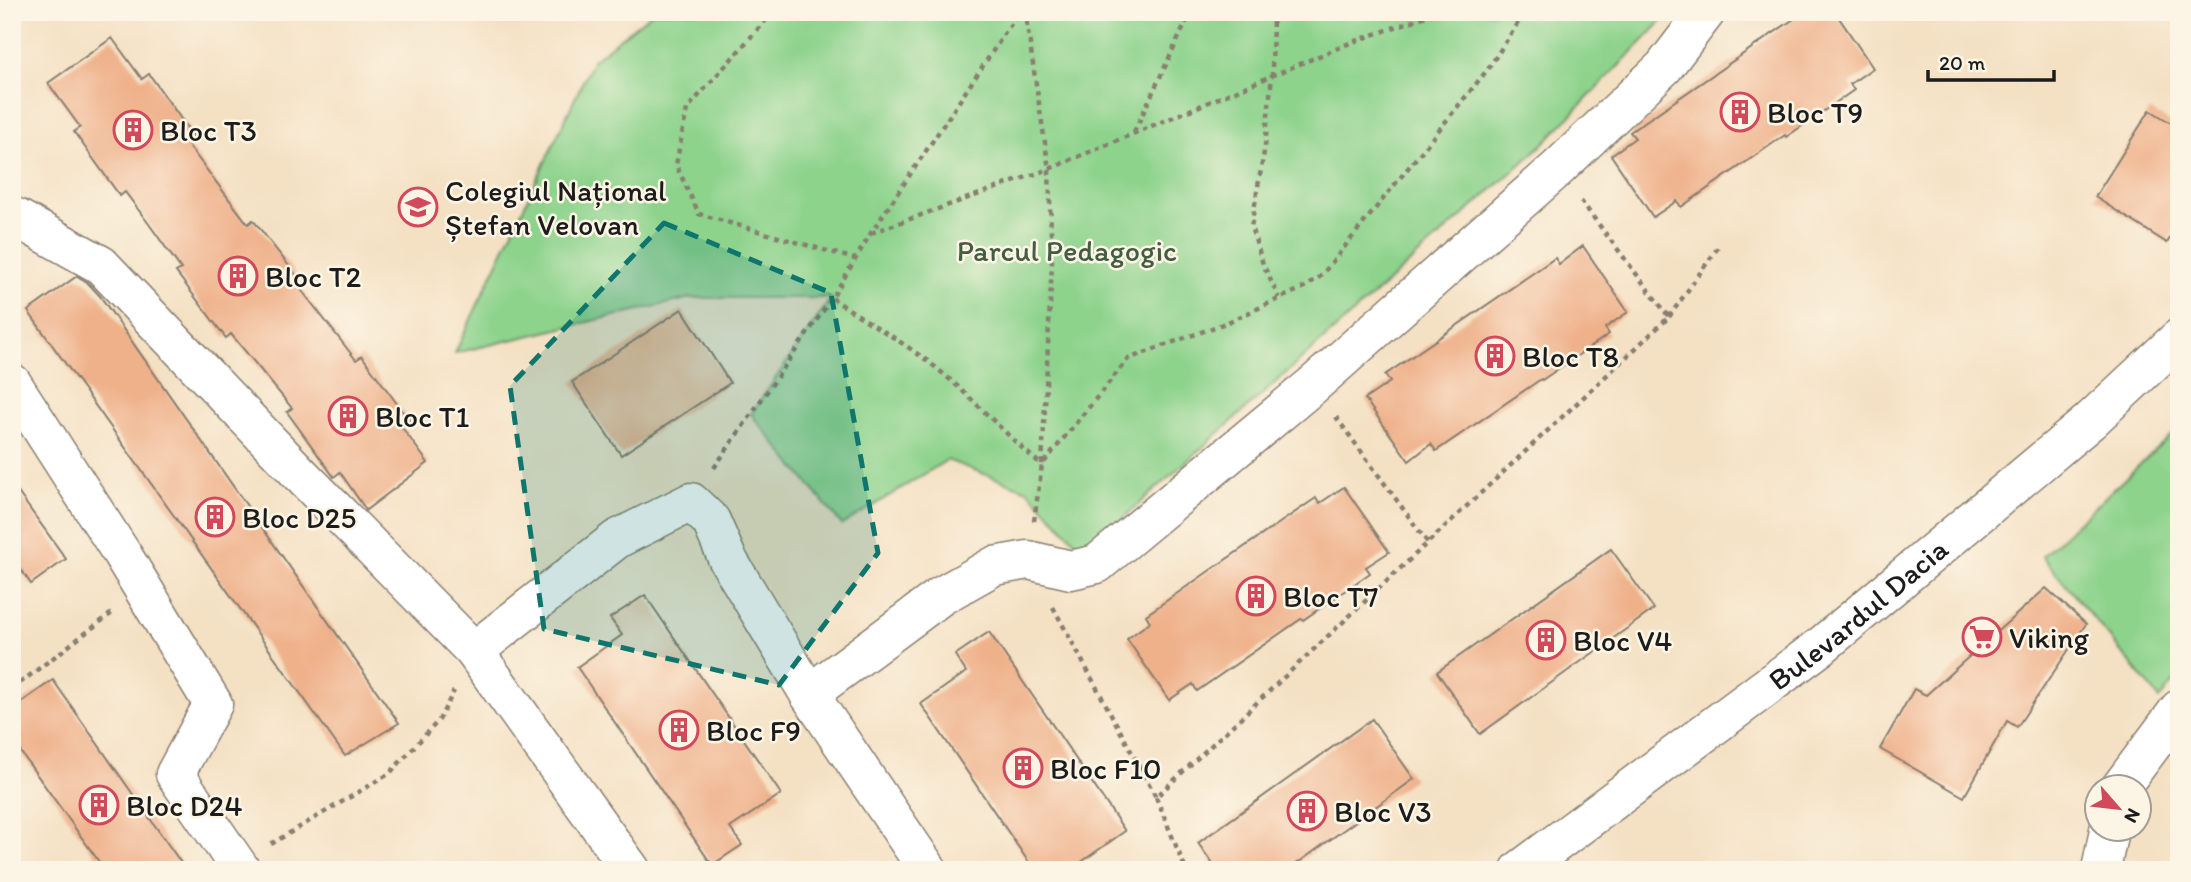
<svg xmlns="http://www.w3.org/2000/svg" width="2191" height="882" viewBox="0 0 2191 882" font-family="Itim,sans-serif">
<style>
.green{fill:#8dd38c;stroke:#547854;stroke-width:2}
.building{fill:#efb18a}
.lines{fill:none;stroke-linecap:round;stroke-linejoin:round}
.minor-casing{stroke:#887e70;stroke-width:41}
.major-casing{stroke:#887e70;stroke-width:41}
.path{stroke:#887e70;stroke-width:4.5;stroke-dasharray:5 5;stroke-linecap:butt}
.minor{stroke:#fff;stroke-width:38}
.major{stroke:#fff;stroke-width:38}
.marked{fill:#0f766e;fill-opacity:0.2;stroke:#0f766e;stroke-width:5;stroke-dasharray:14 9;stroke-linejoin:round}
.labels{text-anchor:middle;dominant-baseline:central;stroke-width:5;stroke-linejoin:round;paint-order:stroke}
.poi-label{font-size:30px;fill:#1c1c1c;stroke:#fcf5e5;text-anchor:start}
.park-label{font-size:30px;fill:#445c43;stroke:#fcf5e5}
.street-label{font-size:30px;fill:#1c1c1c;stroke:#fcf5e5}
</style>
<rect width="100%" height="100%" fill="#fcf5e5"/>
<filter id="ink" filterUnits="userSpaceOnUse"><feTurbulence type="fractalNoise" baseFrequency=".0143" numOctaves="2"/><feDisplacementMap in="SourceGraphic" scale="14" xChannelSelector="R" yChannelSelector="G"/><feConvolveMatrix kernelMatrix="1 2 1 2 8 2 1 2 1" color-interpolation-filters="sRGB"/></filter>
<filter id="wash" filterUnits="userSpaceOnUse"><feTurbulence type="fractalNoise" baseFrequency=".00686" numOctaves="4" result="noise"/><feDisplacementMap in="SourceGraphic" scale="28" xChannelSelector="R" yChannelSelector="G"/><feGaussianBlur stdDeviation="1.57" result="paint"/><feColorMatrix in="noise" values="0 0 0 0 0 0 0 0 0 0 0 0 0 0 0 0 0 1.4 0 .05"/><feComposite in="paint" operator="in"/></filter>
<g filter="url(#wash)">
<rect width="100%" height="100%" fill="#f4e1c4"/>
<g class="green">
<path d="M 653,12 L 1671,12 L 1542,145 L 1085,552 L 1028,490 L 947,460 L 842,525 L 751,414 L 831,298 L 691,298 L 455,353 L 593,60 Z"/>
<path d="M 2179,428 L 2179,675 L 2160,699 L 2042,556 Z"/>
</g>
<g id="blocks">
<g class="building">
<path d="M 1804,12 L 1835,12 L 1873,68 L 1850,84 L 1854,90 L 1786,137 L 1785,135 L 1681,207 L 1677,201 L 1653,217 L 1611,155 L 1635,138 L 1630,132 Z"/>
<path d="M 112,38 L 142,79 L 149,74 L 196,140 L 188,145 L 248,224 L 253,220 L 300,280 L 296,283 L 356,360 L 362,356 L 409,420 L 401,426 L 428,463 L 366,510 L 340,472 L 334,477 L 287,412 L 292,408 L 231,334 L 226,338 L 176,272 L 181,269 L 149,224 L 125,192 L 120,196 L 74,132 L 80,127 L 48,83 Z"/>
<path d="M 2150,110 L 2179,128 L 2179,223 L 2167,243 L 2095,197 Z"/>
<path d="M 1583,246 L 1628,312 L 1605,328 L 1609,334 L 1542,380 L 1541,379 L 1436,451 L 1431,444 L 1409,461 L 1365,399 L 1390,382 L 1385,375 L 1555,258 L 1559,264 Z"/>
<path d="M 77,276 L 87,282 L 100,296 L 399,723 L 345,756 L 28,311 Z"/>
<path d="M 682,309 L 730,383 L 621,455 L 572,382 Z"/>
<path d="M 12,484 L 66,559 L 31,584 L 12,557 Z"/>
<path d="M 1344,487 L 1389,552 L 1366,567 L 1370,573 L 1303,620 L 1301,619 L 1197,691 L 1193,684 L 1169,700 L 1127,639 L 1150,622 L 1146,615 L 1212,569 L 1316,498 L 1320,503 Z"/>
<path d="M 1611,549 L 1654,609 L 1480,734 L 1437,672 Z"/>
<path d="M 2046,588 L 2086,624 L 2017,727 L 2007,721 L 1964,797 L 1880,749 L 1914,689 L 1926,695 Z"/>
<path d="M 645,595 L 781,794 L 730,828 L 742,845 L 712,865 L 577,667 L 622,635 L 610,618 Z"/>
<path d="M 989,632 L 1125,831 L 1070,870 L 1034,870 L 921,704 L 966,672 L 955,655 Z"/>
<path d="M 53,680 L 186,870 L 105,870 L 12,740 L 12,709 Z"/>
<path d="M 1372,719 L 1414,779 L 1288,870 L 1217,870 L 1198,843 Z"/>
</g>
</g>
</g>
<g filter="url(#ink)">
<use href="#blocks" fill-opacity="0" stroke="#887e70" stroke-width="2"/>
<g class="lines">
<defs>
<g id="minor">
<path d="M 12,218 L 17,218 L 101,265 L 300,474 L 474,651 L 631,870"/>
<path d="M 12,383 L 122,554 L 213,704 L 175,774 L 241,870"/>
<path d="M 474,651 L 617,539 L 691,502 L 711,521 L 728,560 L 809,694 L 928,870"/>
<path d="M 809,694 L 941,596 L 994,566 L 1028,560 L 1071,570 L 1097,564 L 1313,385 L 1557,169 L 1664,67 L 1706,12"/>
<path d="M 2120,788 L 2179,709"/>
<path d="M 2101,870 L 2109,830"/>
</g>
<g id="major">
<path id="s1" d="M 1520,870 L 1820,647 L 2089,422 L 2179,338"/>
</g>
</defs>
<use href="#minor" class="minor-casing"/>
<use href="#major" class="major-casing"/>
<g class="path">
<path d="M 773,12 L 687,109 L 676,165 L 699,214 L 855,259"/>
<path d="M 1273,12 L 1272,75 L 1265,146 L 1251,227 L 1263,264 L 1279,298"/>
<path d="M 1134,132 L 1191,12"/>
<path d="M 871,233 L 1049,169 L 1350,43 L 1438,12"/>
<path d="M 832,298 C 861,318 893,336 922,357 C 966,389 1000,431 1042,465 L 1052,264 L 1049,169 L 1025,12"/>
<path d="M 1669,317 L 1719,246"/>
<path d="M 1336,417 L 1428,543"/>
<path d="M 714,468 L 832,298 L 871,233 L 1019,12"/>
<path d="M 1034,521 L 1042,465 L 1128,359 L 1228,322 L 1305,287 L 1321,276 L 1488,69 L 1525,12"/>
<path d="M 1053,607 L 1156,797 L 1669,317 L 1581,201"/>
<path d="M 12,689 L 112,613"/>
<path d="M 1156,797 L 1186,870"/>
<path d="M 271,844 L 389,774 L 439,720 L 454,691"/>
</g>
<use href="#minor" class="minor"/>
<use href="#major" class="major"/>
</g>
</g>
<path class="marked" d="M 664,223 L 831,293 L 878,553 L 779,685 L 544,629 L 510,386 Z"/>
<defs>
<symbol id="building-ring" viewBox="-11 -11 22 22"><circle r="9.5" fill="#fcf5e5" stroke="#d1495b" stroke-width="1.5"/><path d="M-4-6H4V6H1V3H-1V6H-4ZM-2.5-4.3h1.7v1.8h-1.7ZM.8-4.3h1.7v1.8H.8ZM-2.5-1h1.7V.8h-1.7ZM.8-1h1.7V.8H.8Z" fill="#d1495b"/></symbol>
<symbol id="school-ring" viewBox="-11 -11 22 22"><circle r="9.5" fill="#fcf5e5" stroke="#d1495b" stroke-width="1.5"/><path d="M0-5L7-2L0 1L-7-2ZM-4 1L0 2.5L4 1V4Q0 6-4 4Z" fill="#d1495b"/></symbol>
<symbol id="supermarket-ring" viewBox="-11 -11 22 22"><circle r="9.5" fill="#fcf5e5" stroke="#d1495b" stroke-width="1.5"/><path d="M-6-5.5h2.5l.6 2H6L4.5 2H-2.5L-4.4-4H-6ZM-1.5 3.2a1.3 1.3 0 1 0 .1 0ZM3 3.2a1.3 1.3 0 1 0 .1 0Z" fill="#d1495b"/></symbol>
</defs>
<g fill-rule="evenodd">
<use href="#building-ring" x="1718" y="90" width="44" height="44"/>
<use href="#building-ring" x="111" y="108" width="44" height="44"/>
<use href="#school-ring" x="396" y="185" width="44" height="44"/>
<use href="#building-ring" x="216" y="254" width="44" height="44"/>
<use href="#building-ring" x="1473" y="334" width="44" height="44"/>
<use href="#building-ring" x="326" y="394" width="44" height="44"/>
<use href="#building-ring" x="193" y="495" width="44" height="44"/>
<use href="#building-ring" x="1234" y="574" width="44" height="44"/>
<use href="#supermarket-ring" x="1960" y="615" width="44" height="44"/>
<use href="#building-ring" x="1524" y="618" width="44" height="44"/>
<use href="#building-ring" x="657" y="708" width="44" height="44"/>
<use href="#building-ring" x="1001" y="746" width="44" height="44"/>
<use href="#building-ring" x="77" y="783" width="44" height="44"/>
<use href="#building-ring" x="1285" y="789" width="44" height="44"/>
</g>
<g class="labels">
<g class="poi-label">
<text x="1767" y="112">Bloc T9</text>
<text x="160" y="130">Bloc T3</text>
<text x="445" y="190">Colegiul Național<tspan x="445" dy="34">Ștefan Velovan</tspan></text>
<text x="265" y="276">Bloc T2</text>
<text x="1522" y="356">Bloc T8</text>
<text x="375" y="416">Bloc T1</text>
<text x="242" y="517">Bloc D25</text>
<text x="1283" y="596">Bloc T7</text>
<text x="2009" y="637">Viking</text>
<text x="1573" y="640">Bloc V4</text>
<text x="706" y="730">Bloc F9</text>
<text x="1050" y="768">Bloc F10</text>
<text x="126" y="805">Bloc D24</text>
<text x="1334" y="811">Bloc V3</text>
</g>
<g class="park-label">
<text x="1067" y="250">Parcul Pedagogic</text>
</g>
<g class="street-label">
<text stroke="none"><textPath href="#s1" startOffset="424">Bulevardul Dacia</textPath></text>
</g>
</g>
<rect width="2191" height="882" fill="none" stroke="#fcf5e5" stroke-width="42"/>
<g transform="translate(2118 808) rotate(118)"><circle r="33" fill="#fcf5e5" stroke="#a29e95" stroke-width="2"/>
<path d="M0-5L12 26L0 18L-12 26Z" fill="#d1495b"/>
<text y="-10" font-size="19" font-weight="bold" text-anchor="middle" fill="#1c1c1c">N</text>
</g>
<path d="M1928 70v10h126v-10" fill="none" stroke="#1c1c1c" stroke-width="3.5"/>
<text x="1939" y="70" font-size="21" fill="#1c1c1c" stroke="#fcf5e5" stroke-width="5" paint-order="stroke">20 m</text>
</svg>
